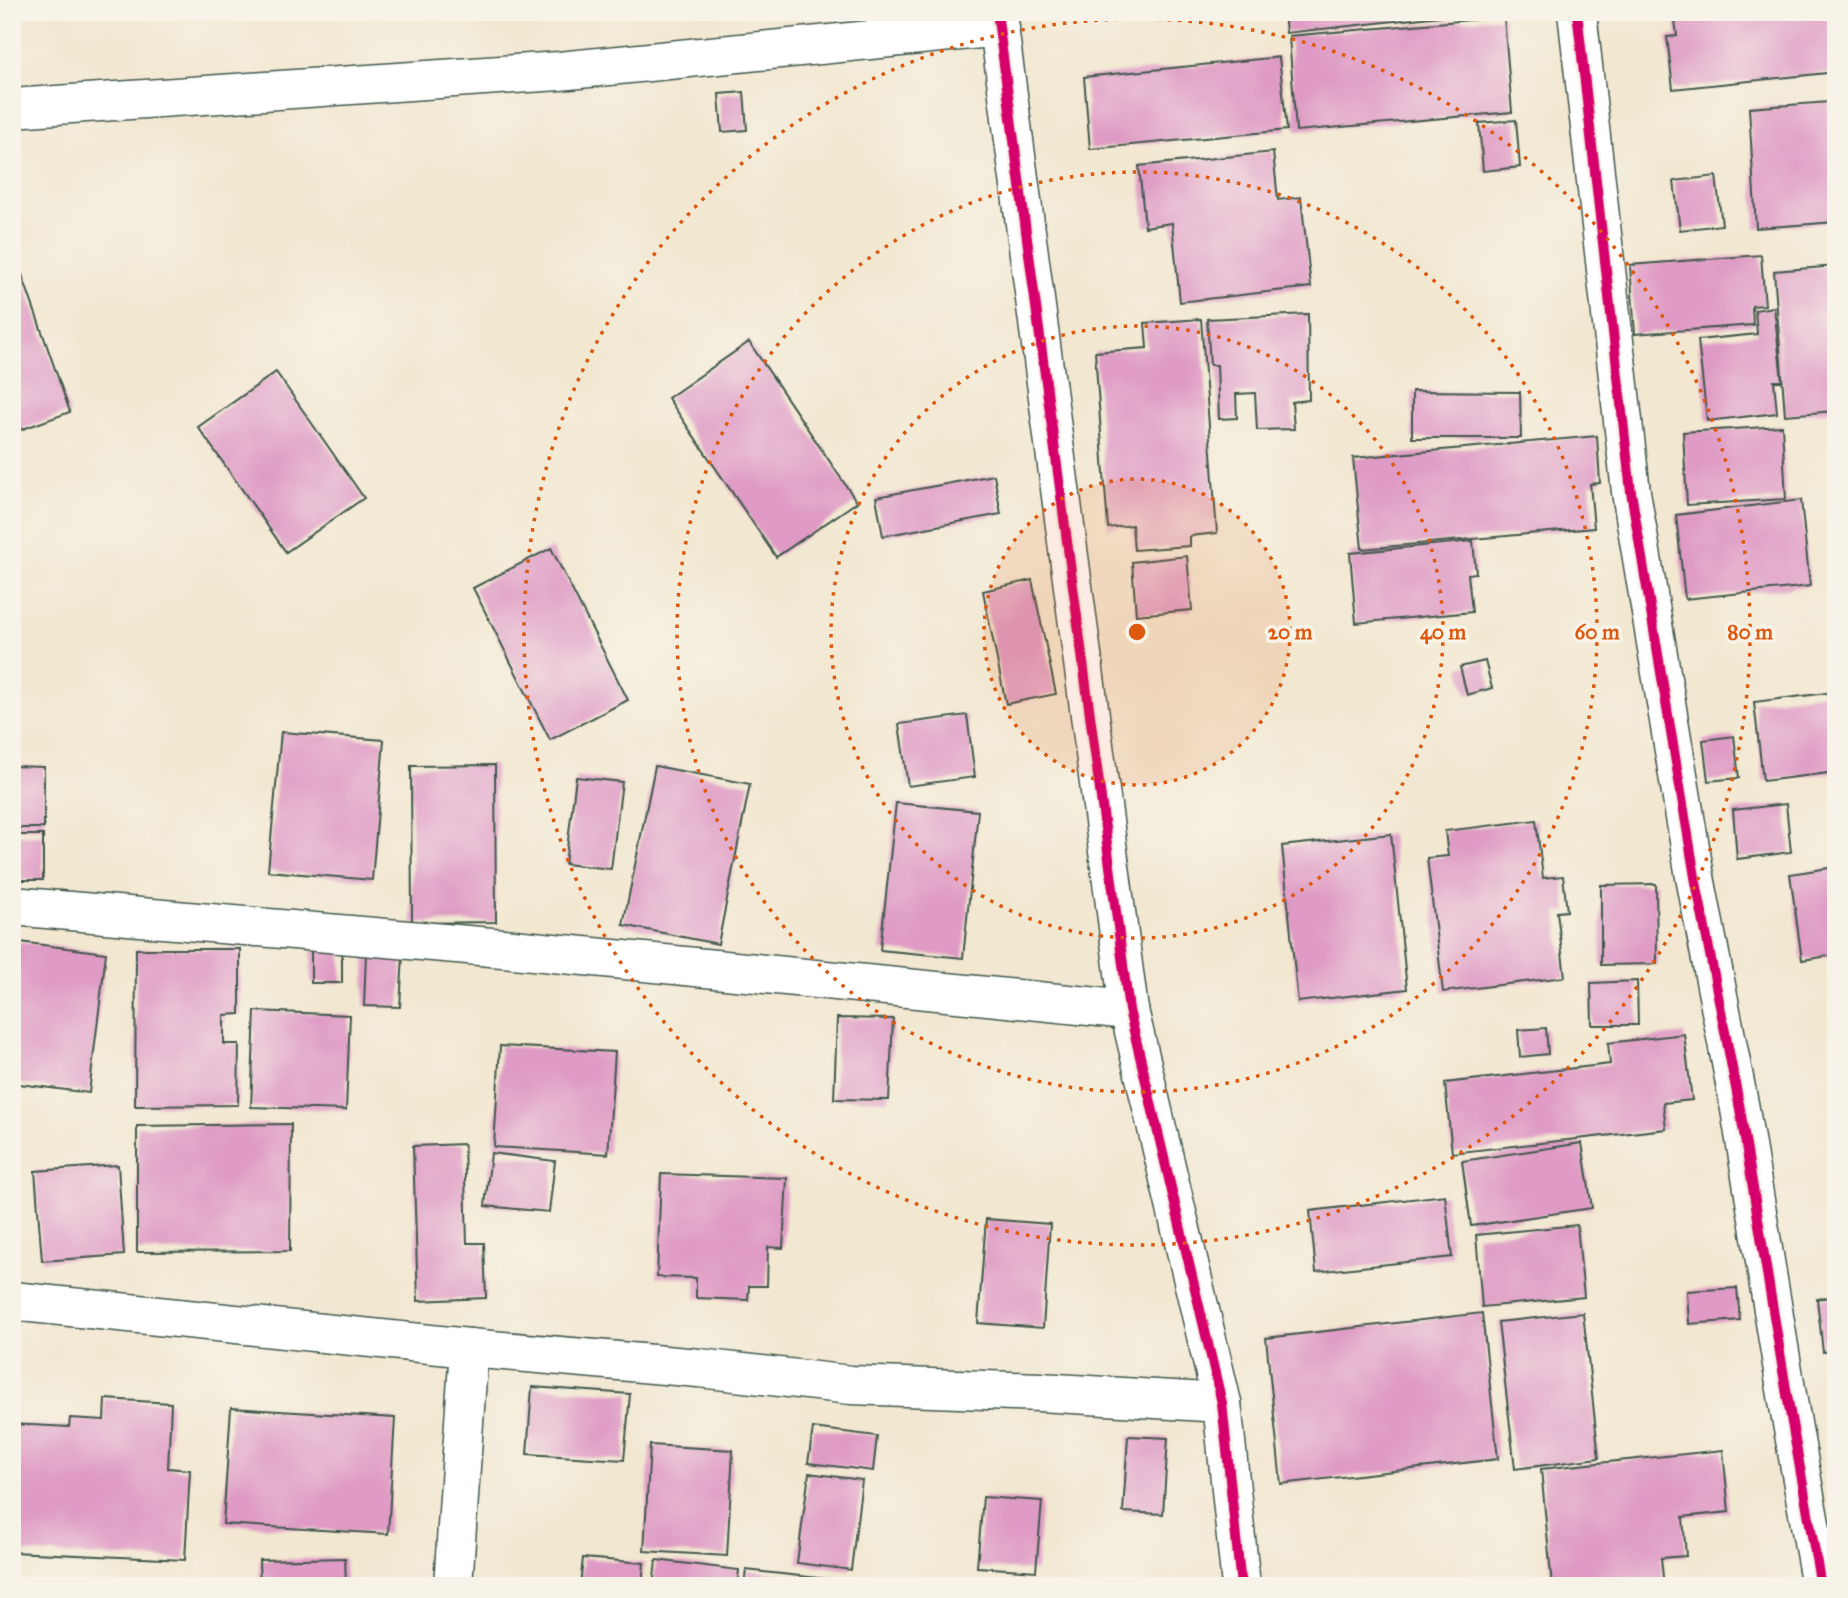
<svg xmlns="http://www.w3.org/2000/svg" width="1848" height="1598" viewBox="0 0 1848 1598" font-family="'IM FELL Great Primer',serif">
<style>
.building{fill:#df9bc5}
.lines{fill:none;stroke-linecap:round;stroke-linejoin:round}
.street-casing{stroke:#3f564b;stroke-width:41}
.street{stroke:#fff;stroke-width:38}
.cycleway-casing{stroke:#f7f3e8;stroke-width:15}
.cycleway{stroke:#d6006c;stroke-width:10}
.ring{fill:none;stroke:#de580e;stroke-width:3.5;stroke-dasharray:3.5 7}
.centre{fill:#de580e;stroke:#f7f3e8;stroke-width:3.5}
.ring-label{font-size:21px;text-anchor:middle;font-weight:bold;fill:#de580e;stroke:#f7f3e8;stroke-width:7;stroke-linejoin:round;paint-order:stroke}
</style>
<rect width="100%" height="100%" fill="#f7f3e8"/>
<filter id="ink" filterUnits="userSpaceOnUse"><feTurbulence type="fractalNoise" baseFrequency=".0143" numOctaves="2"/><feDisplacementMap in="SourceGraphic" scale="14" xChannelSelector="R" yChannelSelector="G"/><feConvolveMatrix kernelMatrix="1 2 1 2 8 2 1 2 1" color-interpolation-filters="sRGB"/></filter>
<filter id="wash" filterUnits="userSpaceOnUse"><feTurbulence type="fractalNoise" baseFrequency=".00686" numOctaves="4" result="noise"/><feDisplacementMap in="SourceGraphic" scale="28" xChannelSelector="R" yChannelSelector="G"/><feGaussianBlur stdDeviation="1.57" result="paint"/><feColorMatrix in="noise" values="0 0 0 0 0 0 0 0 0 0 0 0 0 0 0 0 0 1.4 0 .05"/><feComposite in="paint" operator="in"/></filter>
<g filter="url(#wash)">
<rect width="100%" height="100%" fill="#f2e7d0"/>
<g id="blocks">
<g class="building">
<path d="M 1284,12 L 1458,12 L 1458,14 L 1286,33 Z"/>
<path d="M 1674,12 L 1836,12 L 1836,72 L 1673,89 L 1667,37 L 1677,36 Z"/>
<path d="M 1504,17 L 1512,112 L 1296,131 L 1289,36 Z"/>
<path d="M 1279,57 L 1287,130 L 1090,149 L 1084,77 Z"/>
<path d="M 744,92 L 747,130 L 722,132 L 719,94 Z"/>
<path d="M 1829,102 L 1836,222 L 1756,228 L 1749,108 Z"/>
<path d="M 1516,120 L 1520,167 L 1483,171 L 1479,123 Z"/>
<path d="M 1273,152 L 1278,200 L 1301,197 L 1311,287 L 1180,302 L 1172,223 L 1145,227 L 1139,166 Z"/>
<path d="M 1716,176 L 1722,225 L 1680,230 L 1674,181 Z"/>
<path d="M 12,246 L 70,412 L 12,433 Z"/>
<path d="M 1761,255 L 1765,305 L 1752,306 L 1753,325 L 1635,334 L 1630,265 Z"/>
<path d="M 1836,266 L 1836,411 L 1785,415 L 1774,271 Z"/>
<path d="M 1774,307 L 1782,381 L 1774,381 L 1777,413 L 1707,421 L 1698,340 L 1757,334 L 1755,310 Z"/>
<path d="M 1308,314 L 1309,400 L 1292,402 L 1294,429 L 1257,430 L 1255,393 L 1236,394 L 1237,418 L 1219,419 L 1217,365 L 1210,365 L 1207,319 Z"/>
<path d="M 1201,319 L 1217,533 L 1190,536 L 1190,546 L 1134,550 L 1132,525 L 1108,528 L 1095,352 L 1147,348 L 1145,323 Z"/>
<path d="M 749,342 L 857,502 L 776,557 L 668,398 Z"/>
<path d="M 276,372 L 364,498 L 286,552 L 198,427 Z"/>
<path d="M 1412,391 L 1520,392 L 1521,438 L 1412,438 Z"/>
<path d="M 1782,426 L 1786,499 L 1687,505 L 1683,432 Z"/>
<path d="M 1597,436 L 1600,483 L 1590,484 L 1594,528 L 1362,549 L 1353,458 Z"/>
<path d="M 994,475 L 1001,514 L 883,536 L 876,497 Z"/>
<path d="M 1801,500 L 1810,586 L 1685,599 L 1676,515 Z"/>
<path d="M 1473,541 L 1476,573 L 1468,574 L 1472,612 L 1356,623 L 1350,553 Z"/>
<path d="M 551,548 L 628,700 L 550,740 L 473,588 Z"/>
<path d="M 1187,556 L 1192,610 L 1136,615 L 1132,562 Z"/>
<path d="M 1032,580 L 1056,694 L 1006,704 L 983,591 Z"/>
<path d="M 1485,661 L 1492,688 L 1467,695 L 1460,667 Z"/>
<path d="M 1836,692 L 1836,772 L 1763,781 L 1754,702 Z"/>
<path d="M 967,715 L 975,777 L 908,786 L 899,724 Z"/>
<path d="M 281,732 L 384,740 L 372,880 L 268,871 Z"/>
<path d="M 1734,736 L 1739,778 L 1708,781 L 1703,740 Z"/>
<path d="M 495,765 L 496,922 L 412,923 L 411,766 Z"/>
<path d="M 12,766 L 44,767 L 44,828 L 12,828 Z"/>
<path d="M 655,766 L 750,784 L 718,944 L 623,925 Z"/>
<path d="M 576,777 L 622,782 L 611,869 L 565,864 Z"/>
<path d="M 896,803 L 978,811 L 963,958 L 880,950 Z"/>
<path d="M 1786,804 L 1791,852 L 1737,859 L 1733,810 Z"/>
<path d="M 1536,820 L 1543,878 L 1563,876 L 1567,911 L 1557,912 L 1565,977 L 1443,992 L 1427,858 L 1448,856 L 1445,831 Z"/>
<path d="M 1391,834 L 1407,989 L 1298,1002 L 1282,846 Z"/>
<rect x="12" y="835" width="31" height="45"/>
<path d="M 1836,867 L 1836,955 L 1802,960 L 1790,874 Z"/>
<path d="M 1656,884 L 1657,964 L 1601,965 L 1601,885 Z"/>
<path d="M 12,941 L 106,953 L 89,1093 L 12,1083 Z"/>
<rect x="311" y="947" width="31" height="36"/>
<path d="M 136,949 L 240,949 L 240,1014 L 224,1015 L 224,1044 L 239,1044 L 238,1105 L 135,1106 Z"/>
<path d="M 366,953 L 403,955 L 400,1007 L 364,1006 Z"/>
<path d="M 1637,981 L 1638,1025 L 1592,1025 L 1591,983 Z"/>
<path d="M 255,1011 L 350,1015 L 346,1110 L 251,1107 Z"/>
<path d="M 837,1018 L 893,1019 L 889,1100 L 834,1099 Z"/>
<path d="M 1546,1028 L 1548,1054 L 1520,1057 L 1518,1030 Z"/>
<path d="M 1684,1034 L 1692,1100 L 1663,1103 L 1666,1129 L 1452,1153 L 1445,1083 L 1610,1064 L 1608,1043 Z"/>
<path d="M 500,1046 L 615,1052 L 608,1154 L 494,1147 Z"/>
<path d="M 291,1124 L 290,1251 L 137,1252 L 137,1126 Z"/>
<path d="M 1582,1143 L 1592,1208 L 1471,1226 L 1462,1161 Z"/>
<path d="M 464,1144 L 467,1243 L 484,1243 L 486,1298 L 418,1301 L 413,1146 Z"/>
<path d="M 491,1153 L 555,1161 L 549,1212 L 485,1206 Z"/>
<path d="M 118,1165 L 124,1255 L 42,1261 L 35,1171 Z"/>
<path d="M 661,1174 L 787,1178 L 783,1248 L 768,1247 L 767,1286 L 749,1286 L 748,1300 L 696,1298 L 696,1278 L 657,1277 Z"/>
<path d="M 1445,1195 L 1452,1257 L 1316,1272 L 1310,1211 Z"/>
<path d="M 986,1219 L 1050,1224 L 1043,1328 L 978,1323 Z"/>
<path d="M 1577,1225 L 1584,1297 L 1482,1307 L 1476,1235 Z"/>
<path d="M 1737,1288 L 1740,1320 L 1689,1324 L 1687,1291 Z"/>
<path d="M 1836,1296 L 1836,1350 L 1823,1352 L 1817,1299 Z"/>
<path d="M 1482,1313 L 1498,1459 L 1281,1484 L 1266,1338 Z"/>
<path d="M 1583,1313 L 1599,1458 L 1515,1469 L 1498,1322 Z"/>
<path d="M 532,1387 L 630,1394 L 624,1460 L 527,1454 Z"/>
<path d="M 105,1399 L 171,1403 L 168,1468 L 190,1470 L 185,1560 L 12,1552 L 12,1424 L 69,1427 L 70,1418 L 104,1420 Z"/>
<path d="M 231,1408 L 395,1418 L 388,1534 L 223,1524 Z"/>
<path d="M 813,1428 L 877,1436 L 873,1471 L 808,1463 Z"/>
<path d="M 1128,1436 L 1168,1438 L 1163,1514 L 1123,1512 Z"/>
<path d="M 650,1445 L 733,1450 L 727,1556 L 644,1551 Z"/>
<path d="M 1723,1450 L 1729,1512 L 1683,1517 L 1686,1556 L 1661,1558 L 1664,1586 L 1552,1586 L 1541,1469 Z"/>
<path d="M 809,1473 L 862,1480 L 851,1570 L 797,1563 Z"/>
<path d="M 983,1497 L 1042,1501 L 1036,1571 L 977,1567 Z"/>
<path d="M 345,1558 L 346,1586 L 260,1586 L 259,1560 Z"/>
<path d="M 583,1558 L 644,1563 L 642,1586 L 580,1586 Z"/>
<path d="M 656,1560 L 739,1570 L 737,1586 L 653,1586 Z"/>
<path d="M 746,1570 L 836,1580 L 835,1586 L 744,1586 Z"/>
</g>
</g>
</g>
<g filter="url(#ink)">
<use href="#blocks" fill-opacity="0" stroke="#3f564b" stroke-width="2"/>
<g class="lines">
<defs>
<g id="street">
<path d="M 997,12 L 1129,1010 L 1222,1403 L 1241,1586"/>
<path d="M 1577,12 L 1631,492 L 1695,877 L 1740,1109 L 1787,1395 L 1821,1586"/>
<path d="M 12,108 L 559,71 L 1000,27"/>
<path d="M 12,906 L 503,948 L 1129,1010"/>
<path d="M 12,1301 L 469,1348 L 699,1368 L 851,1385 L 1040,1392 L 1222,1403"/>
<path d="M 453,1586 L 469,1348"/>
</g>
</defs>
<use href="#street" class="street-casing"/>
<use href="#street" class="street"/>
<defs>
<g id="cycleway">
<path d="M 997,12 L 1129,1010 L 1222,1403 L 1241,1586"/>
<path d="M 1577,12 L 1631,492 L 1695,877 L 1740,1109 L 1787,1395 L 1821,1586"/>
</g>
</defs>
<use href="#cycleway" class="cycleway-casing"/>
<use href="#cycleway" class="cycleway"/>
</g>
</g>
<circle cx="1137" cy="632" r="153" fill="#de580e" fill-opacity=".12"/>
<g class="ring">
<circle cx="1137" cy="632" r="153"/>
<circle cx="1137" cy="632" r="306"/>
<circle cx="1137" cy="632" r="460"/>
<circle cx="1137" cy="632" r="613"/>
</g>
<circle cx="1137" cy="632" r="10" class="centre"/>
<g class="ring-label">
<text x="1290" y="639">20 m</text>
<text x="1443" y="639">40 m</text>
<text x="1597" y="639">60 m</text>
<text x="1750" y="639">80 m</text>
</g>
<rect width="1848" height="1598" fill="none" stroke="#f7f3e8" stroke-width="42"/>
</svg>
